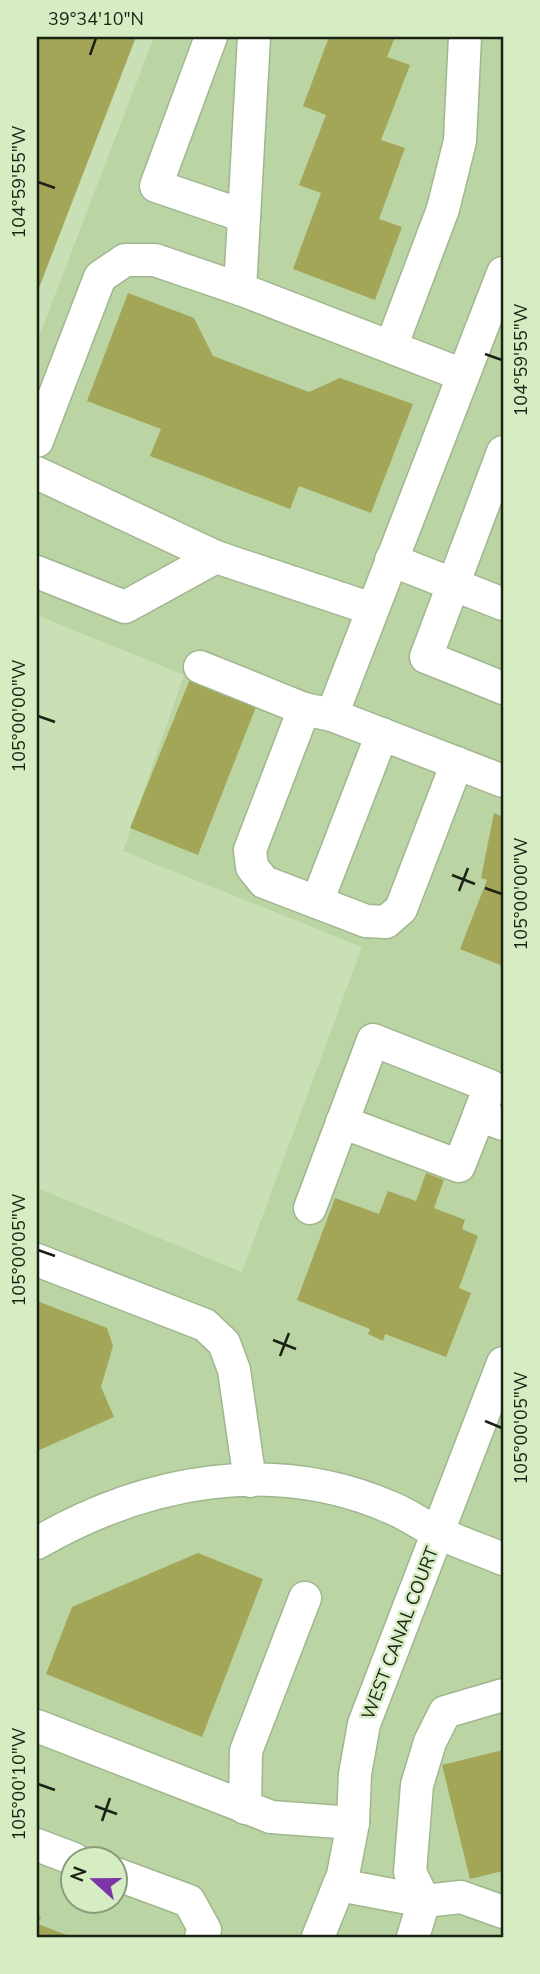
<svg xmlns="http://www.w3.org/2000/svg" width="540" height="1974" viewBox="0 0 540 1974" font-family="'Nunito Sans',sans-serif">
<style>
.built{fill:#bad4a4;fill-rule:evenodd}
.building{fill:#a3a657}
.lines{fill:none;stroke-linecap:round;stroke-linejoin:round}
.minor-casing{stroke:#a0b68e;stroke-width:35}
.minor{stroke:#fff;stroke-width:32}
.ticks{fill:none;stroke:#1a2213;stroke-width:2.5}
.labels{text-anchor:middle;dominant-baseline:central;stroke-width:5;stroke-linejoin:round;paint-order:stroke}
.street-label{font-size:18px;fill:#1a2213;stroke:#d6ecc3}
.neatline{fill:none;stroke:#1a2213;stroke-width:2.5}
.ticks-label{font-size:18px;text-anchor:middle;fill:#1a2213}
</style>
<rect width="100%" height="100%" fill="#c9dfb6"/>
<path class="built" d="M 154,37 L 503,37 L 503,1937 L 37,1937 L 37,1188 L 242,1272 L 362,947 L 123,851 L 184,675 L 37,615 L 37,342 ZM 74,1858 L 116,1858 L 116,1900 L 74,1900 Z"/>
<g class="building">
<path d="M 37,37 L 136,37 L 37,293 Z"/>
<path d="M 329,37 L 395,37 L 387,57 L 410,65 L 381,140 L 405,148 L 379,219 L 402,227 L 375,300 L 293,269 L 321,193 L 299,185 L 326,115 L 303,106 Z"/>
<path d="M 128,293 L 194,318 L 213,356 L 309,392 L 340,378 L 413,404 L 371,513 L 299,486 L 290,509 L 150,456 L 161,429 L 87,401 Z"/>
<path d="M 192,674 L 259,699 L 198,855 L 130,828 Z"/>
<path d="M 494,813 L 503,817 L 503,966 L 460,949 L 487,880 L 481,878 Z"/>
<path d="M 426,1173 L 444,1180 L 434,1208 L 465,1220 L 462,1229 L 478,1236 L 459,1288 L 471,1293 L 446,1357 L 385,1334 L 383,1341 L 368,1334 L 370,1329 L 297,1300 L 335,1198 L 379,1214 L 388,1191 L 416,1201 Z"/>
<path d="M 37,1301 L 107,1328 L 113,1346 L 101,1387 L 114,1417 L 37,1451 Z"/>
<path d="M 198,1553 L 263,1579 L 202,1737 L 46,1674 L 72,1607 Z"/>
<path d="M 503,1750 L 503,1871 L 470,1879 L 442,1765 Z"/>
<path d="M 37,1915 L 41,1917 L 38,1924 L 72,1937 L 37,1937 Z"/>
</g>
<g class="lines">
<defs>
<g id="minor">
<path d="M 211,37 L 156,186 L 244,216"/>
<path d="M 254,37 L 240,289 L 463,375"/>
<path d="M 503,273 L 332,715 L 503,781"/>
<path d="M 391,347 L 443,209 L 460,141 L 465,37"/>
<path d="M 37,441 L 100,277 L 125,260 L 155,260 L 240,289"/>
<path d="M 503,452 L 426,657 L 503,688"/>
<path d="M 37,473 L 216,557"/>
<path d="M 391,560 L 503,604"/>
<path d="M 37,572 L 125,607 L 216,557 L 372,609"/>
<path d="M 200,667 L 304,709"/>
<path d="M 332,715 L 304,709 L 250,850 L 252,867 L 264,882 L 366,921 L 386,922 L 401,909 L 457,763"/>
<path d="M 317,902 L 382,734"/>
<path d="M 342,1122 L 459,1166 L 479,1115"/>
<path d="M 310,1208 L 373,1040 L 490,1086 L 479,1115 L 503,1124"/>
<path d="M 37,1260 L 205,1325 L 224,1343 L 234,1370 L 250,1481"/>
<path d="M 37,1543 C 146,1480 273,1456 392,1508 C 409,1515 423,1526 439,1533 C 460,1543 482,1550 503,1559"/>
<path d="M 503,1695 L 445,1712 L 430,1742 L 417,1785 L 410,1872 L 424,1901 L 461,1897 L 503,1912"/>
<path d="M 37,1726 L 271,1817 L 353,1823"/>
<path d="M 245,1808 L 246,1751 L 305,1598"/>
<path d="M 37,1845 L 74,1859"/>
<path d="M 116,1874 L 189,1901 L 205,1930 L 201,1937"/>
<path d="M 339,1885 L 424,1901 L 413,1937"/>
<path d="M 318,1937 L 343,1875 L 353,1823 L 355,1774 L 364,1724 L 503,1363"/>
</g>
</defs>
<use href="#minor" class="minor-casing"/>
<use href="#minor" class="minor"/>
</g>
<path class="ticks" d="M 90,55 L 96,38M 38,182 L 55,188M 485,354 L 502,360M 38,716 L 55,722M 452,875 L 475,884M 485,888 L 502,894M 459,891 L 468,868M 38,1250 L 55,1256M 273,1340 L 296,1349M 280,1356 L 289,1333M 485,1421 L 502,1428M 38,1784 L 55,1790M 95,1806 L 117,1814M 102,1821 L 110,1798"/>
<g class="labels">
<g class="street-label">
<text transform="translate(400 1633) rotate(-69)">WEST CANAL COURT</text>
</g>
</g>
<rect width="540" height="1974" fill="none" stroke="#d6ecc3" stroke-width="77"/>
<g transform="translate(94 1880) rotate(291)"><circle r="33" fill="#d6ecc3" stroke="#8b9b7d" stroke-width="2"/>
<path d="M0-5L12 26L0 18L-12 26Z" fill="#7e35a7"/>
<text y="-10" font-size="19" font-weight="bold" text-anchor="middle" fill="#1a2213">N</text>
</g>
<rect x="38" y="38" width="464" height="1898" class="neatline"/>
<g class="ticks-label">
<text x="96" y="25">39°34'10"N</text>
<text transform="translate(19 182) rotate(-90)" y="6">104°59'55"W</text>
<text transform="translate(521 360) rotate(-90)" y="6">104°59'55"W</text>
<text transform="translate(19 716) rotate(-90)" y="6">105°00'00"W</text>
<text transform="translate(521 894) rotate(-90)" y="6">105°00'00"W</text>
<text transform="translate(19 1250) rotate(-90)" y="6">105°00'05"W</text>
<text transform="translate(521 1428) rotate(-90)" y="6">105°00'05"W</text>
<text transform="translate(19 1784) rotate(-90)" y="6">105°00'10"W</text>
</g>
</svg>
